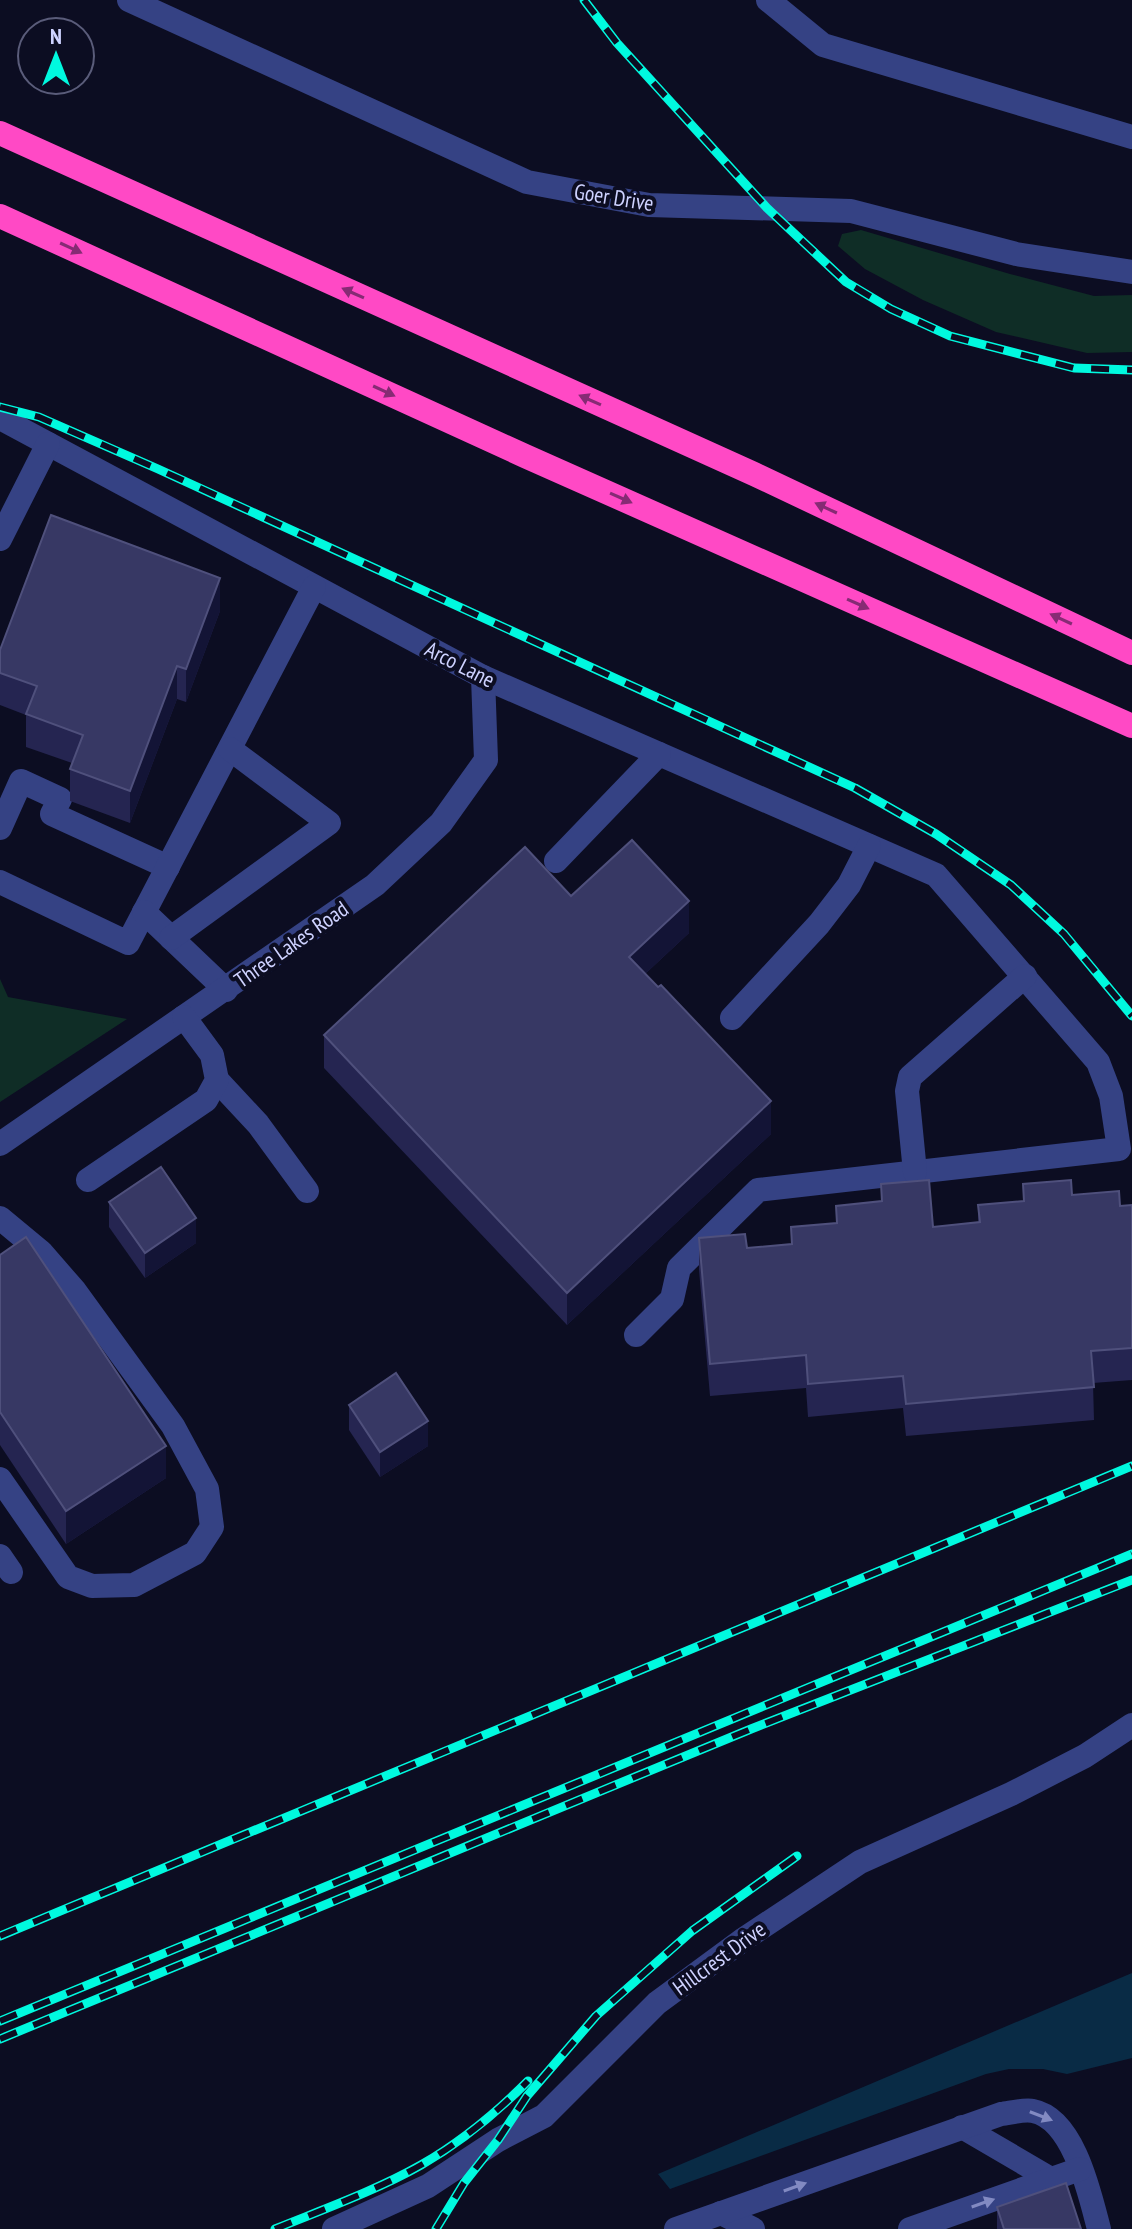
<svg xmlns="http://www.w3.org/2000/svg" width="1132" height="2229" viewBox="0 0 1132 2229" font-family="'PT Sans Narrow',sans-serif">
<style>
.green{fill:#0f2d26}
.water{fill:#092b45}
.lines{fill:none;stroke-linecap:round;stroke-linejoin:round}
.minor{stroke:#354284;stroke-width:24}
.highway{stroke:#ff49c5;stroke-width:24}
.rail-casing{stroke:#00f9df;stroke-width:9}
.rail{stroke:#0c0d22;stroke-width:6;stroke-dasharray:18;stroke-linecap:butt}
.wall{fill:#252551}
.shaded-wall{fill:#131436}
.building{fill:#373864;stroke:#4f507c;stroke-width:2}
.oneway{fill:#862b74}
.oneway2{fill:#828ac2}
.labels{text-anchor:middle;dominant-baseline:central;stroke-width:8;stroke-linejoin:round;paint-order:stroke}
.street-label{font-size:22px;fill:#ced2ff;stroke:#0c0d22}
</style>
<rect width="100%" height="100%" fill="#0c0d22"/>
<g class="green">
<path d="M 861,230 L 1010,274 L 1094,296 L 1132,295 L 1132,352 L 1087,353 L 996,332 L 923,300 L 865,269 L 838,246 L 842,234 Z"/>
<path d="M 0,979 L 8,997 L 127,1019 L 0,1102 Z"/>
</g>
<path class="water" d="M 1132,1973 L 1132,2058 L 1067,2074 L 1043,2069 L 1009,2069 L 986,2074 L 670,2189 L 658,2174 Z"/>
<g class="lines">
<g class="minor">
<path d="M 129,0 L 527,182 L 649,205 L 851,211 L 1016,254 L 1132,272"/>
<path d="M 768,0 L 823,45 L 1132,137"/>
<path d="M 0,418 L 483,677 L 936,875 L 1098,1062 L 1111,1096 L 1119,1149 L 758,1190 L 679,1268 L 672,1299 L 636,1335"/>
<path d="M 0,539 L 48,444"/>
<path d="M 0,828 L 21,781 L 60,799 L 52,814 L 168,867"/>
<path d="M 556,861 L 659,754"/>
<path d="M 0,882 L 128,943 L 314,587"/>
<path d="M 144,912 L 226,990"/>
<path d="M 171,938 L 329,823 L 230,749"/>
<path d="M 732,1018 L 819,924 L 849,885 L 869,846"/>
<path d="M 217,1080 L 258,1124 L 307,1191"/>
<path d="M 0,1144 L 375,885 L 441,823 L 486,760 L 483,677"/>
<path d="M 915,1172 L 907,1091 L 910,1077 L 1025,976"/>
<path d="M 88,1180 L 206,1100 L 217,1080 L 212,1055 L 184,1017"/>
<path d="M 0,1218 L 41,1252 L 75,1291 L 173,1426 L 207,1489 L 212,1527 L 195,1553 L 134,1585 L 92,1586 L 68,1577 L 0,1479"/>
<path d="M 0,1556 L 11,1572"/>
<path d="M 962,2127 L 1051,2179"/>
<path d="M 721,2213 L 753,2229"/>
<path d="M 334,2229 L 428,2186 L 498,2140 L 544,2116 L 657,2003 L 744,1939 L 860,1862 L 1011,1794 L 1085,1756 L 1132,1725"/>
<path d="M 676,2229 L 1001,2114 C 1010,2113 1024,2109 1033,2111 C 1074,2119 1090,2195 1099,2229"/>
<path d="M 910,2229 L 1080,2169"/>
</g>
<g class="highway">
<path d="M 0,133 L 754,474 L 1132,653"/>
<path d="M 0,216 L 525,456 L 1132,726"/>
</g>
<defs>
<g id="rail">
<path d="M 584,0 L 617,43 L 767,208 L 846,282 L 891,309 L 950,336 L 1074,368 L 1132,370"/>
<path d="M 0,407 L 39,417 L 158,469 L 855,788 L 936,834 L 1011,885 L 1064,934 L 1132,1016"/>
<path d="M 0,1936 L 1132,1466"/>
<path d="M 0,2021 L 1132,1554"/>
<path d="M 0,2039 L 751,1729 L 1132,1580"/>
<path d="M 275,2229 C 324,2209 375,2191 421,2165 C 461,2142 496,2113 528,2081"/>
<path d="M 436,2229 L 464,2183 L 498,2140 L 527,2096 L 596,2016 L 692,1931 L 797,1856"/>
</g>
</defs>
<use href="#rail" class="rail-casing"/>
<use href="#rail" class="rail"/>
</g>
<g class="wall">
<path d="M 220,611 L 186,702 L 177,699 L 130,823 L 70,801 L 70,769 L 72,763 L 26,747 L 26,715 L 0,705 L 0,650 Z"/>
<path d="M 571,896 L 689,933 L 645,974 L 771,1134 L 567,1325 L 324,1068 L 324,1035 Z"/>
<path d="M 881,1184 L 933,1227 L 978,1223 L 978,1205 L 1023,1201 L 1023,1184 L 1120,1206 L 1132,1205 L 1132,1380 L 1093,1383 L 1094,1420 L 906,1436 L 903,1408 L 808,1417 L 806,1388 L 710,1396 L 699,1270 L 699,1238 L 747,1248 L 791,1244 L 791,1227 L 836,1223 L 836,1206 L 881,1202 Z"/>
<path d="M 109,1202 L 196,1243 L 145,1278 L 109,1227 Z"/>
<path d="M 0,1255 L 166,1478 L 66,1544 L 0,1445 Z"/>
<path d="M 349,1405 L 428,1446 L 380,1477 L 349,1430 Z"/>
<path d="M 997,2207 L 1081,2229 L 997,2229 Z"/>
</g>
<g class="shaded-wall">
<path d="M 220,578 L 220,611 L 186,702 L 186,669 Z"/>
<path d="M 177,666 L 177,699 L 130,823 L 130,791 Z"/>
<path d="M 689,901 L 689,933 L 629,989 L 629,957 Z"/>
<path d="M 771,1101 L 771,1134 L 567,1325 L 567,1293 Z"/>
<path d="M 196,1218 L 196,1243 L 145,1278 L 145,1253 Z"/>
<path d="M 428,1421 L 428,1446 L 380,1477 L 380,1452 Z"/>
<path d="M 166,1446 L 166,1478 L 66,1544 L 66,1511 Z"/>
</g>
<g class="building">
<path d="M 51,515 L 220,578 L 186,669 L 177,666 L 130,791 L 70,769 L 83,735 L 26,714 L 37,686 L 0,673 L 0,650 Z"/>
<path d="M 632,840 L 689,901 L 629,957 L 658,987 L 661,985 L 771,1101 L 567,1293 L 324,1035 L 525,847 L 571,896 Z"/>
<path d="M 161,1167 L 196,1218 L 145,1253 L 109,1202 Z"/>
<path d="M 929,1180 L 933,1227 L 980,1222 L 978,1205 L 1024,1201 L 1023,1184 L 1071,1180 L 1072,1195 L 1119,1191 L 1120,1206 L 1132,1205 L 1132,1348 L 1091,1351 L 1094,1387 L 906,1404 L 903,1376 L 808,1384 L 806,1355 L 710,1364 L 699,1238 L 745,1234 L 747,1248 L 792,1244 L 791,1227 L 837,1223 L 836,1206 L 882,1201 L 881,1184 Z"/>
<path d="M 26,1237 L 166,1446 L 66,1511 L 0,1412 L 0,1255 Z"/>
<path d="M 396,1373 L 428,1421 L 380,1452 L 349,1405 Z"/>
<path d="M 1066,2183 L 1081,2229 L 1004,2229 L 997,2207 Z"/>
</g>
<defs><path id="oneway-solid" d="M-6-.8H1V-3.2L6.5 0L1 3.2V.8H-6Z" transform="scale(2)"/></defs>
<g class="oneway">
<use href="#oneway-solid" transform="translate(71 248) rotate(25)"/>
<use href="#oneway-solid" transform="translate(353 293) rotate(-156)"/>
<use href="#oneway-solid" transform="translate(384 391) rotate(25)"/>
<use href="#oneway-solid" transform="translate(590 400) rotate(-156)"/>
<use href="#oneway-solid" transform="translate(621 498) rotate(24)"/>
<use href="#oneway-solid" transform="translate(826 508) rotate(-155)"/>
<use href="#oneway-solid" transform="translate(858 604) rotate(24)"/>
<use href="#oneway-solid" transform="translate(1061 619) rotate(-155)"/>
</g>
<g class="oneway2">
<use href="#oneway-solid" transform="translate(1041 2116) rotate(21)"/>
<use href="#oneway-solid" transform="translate(795 2187) rotate(-20)"/>
<use href="#oneway-solid" transform="translate(983 2203) rotate(-19)"/>
</g>
<g class="labels">
<g class="street-label">
<text transform="translate(614 197) rotate(9)">Goer Drive</text>
<text transform="translate(460 664) rotate(27)">Arco Lane</text>
<text transform="translate(291 944) rotate(-35)">Three Lakes Road</text>
<text transform="translate(719 1958) rotate(-36)">Hillcrest Drive</text>
</g>
</g>
<g transform="translate(56 56)"><circle r="38" fill="#0c0d22" stroke="#5a5c7a" stroke-width="2"/>
<path d="M0-6L14 30L0 20L-14 30Z" fill="#00f9df"/>
<text y="-12" font-size="22" font-weight="bold" text-anchor="middle" fill="#ced2ff">N</text>
</g>
</svg>
